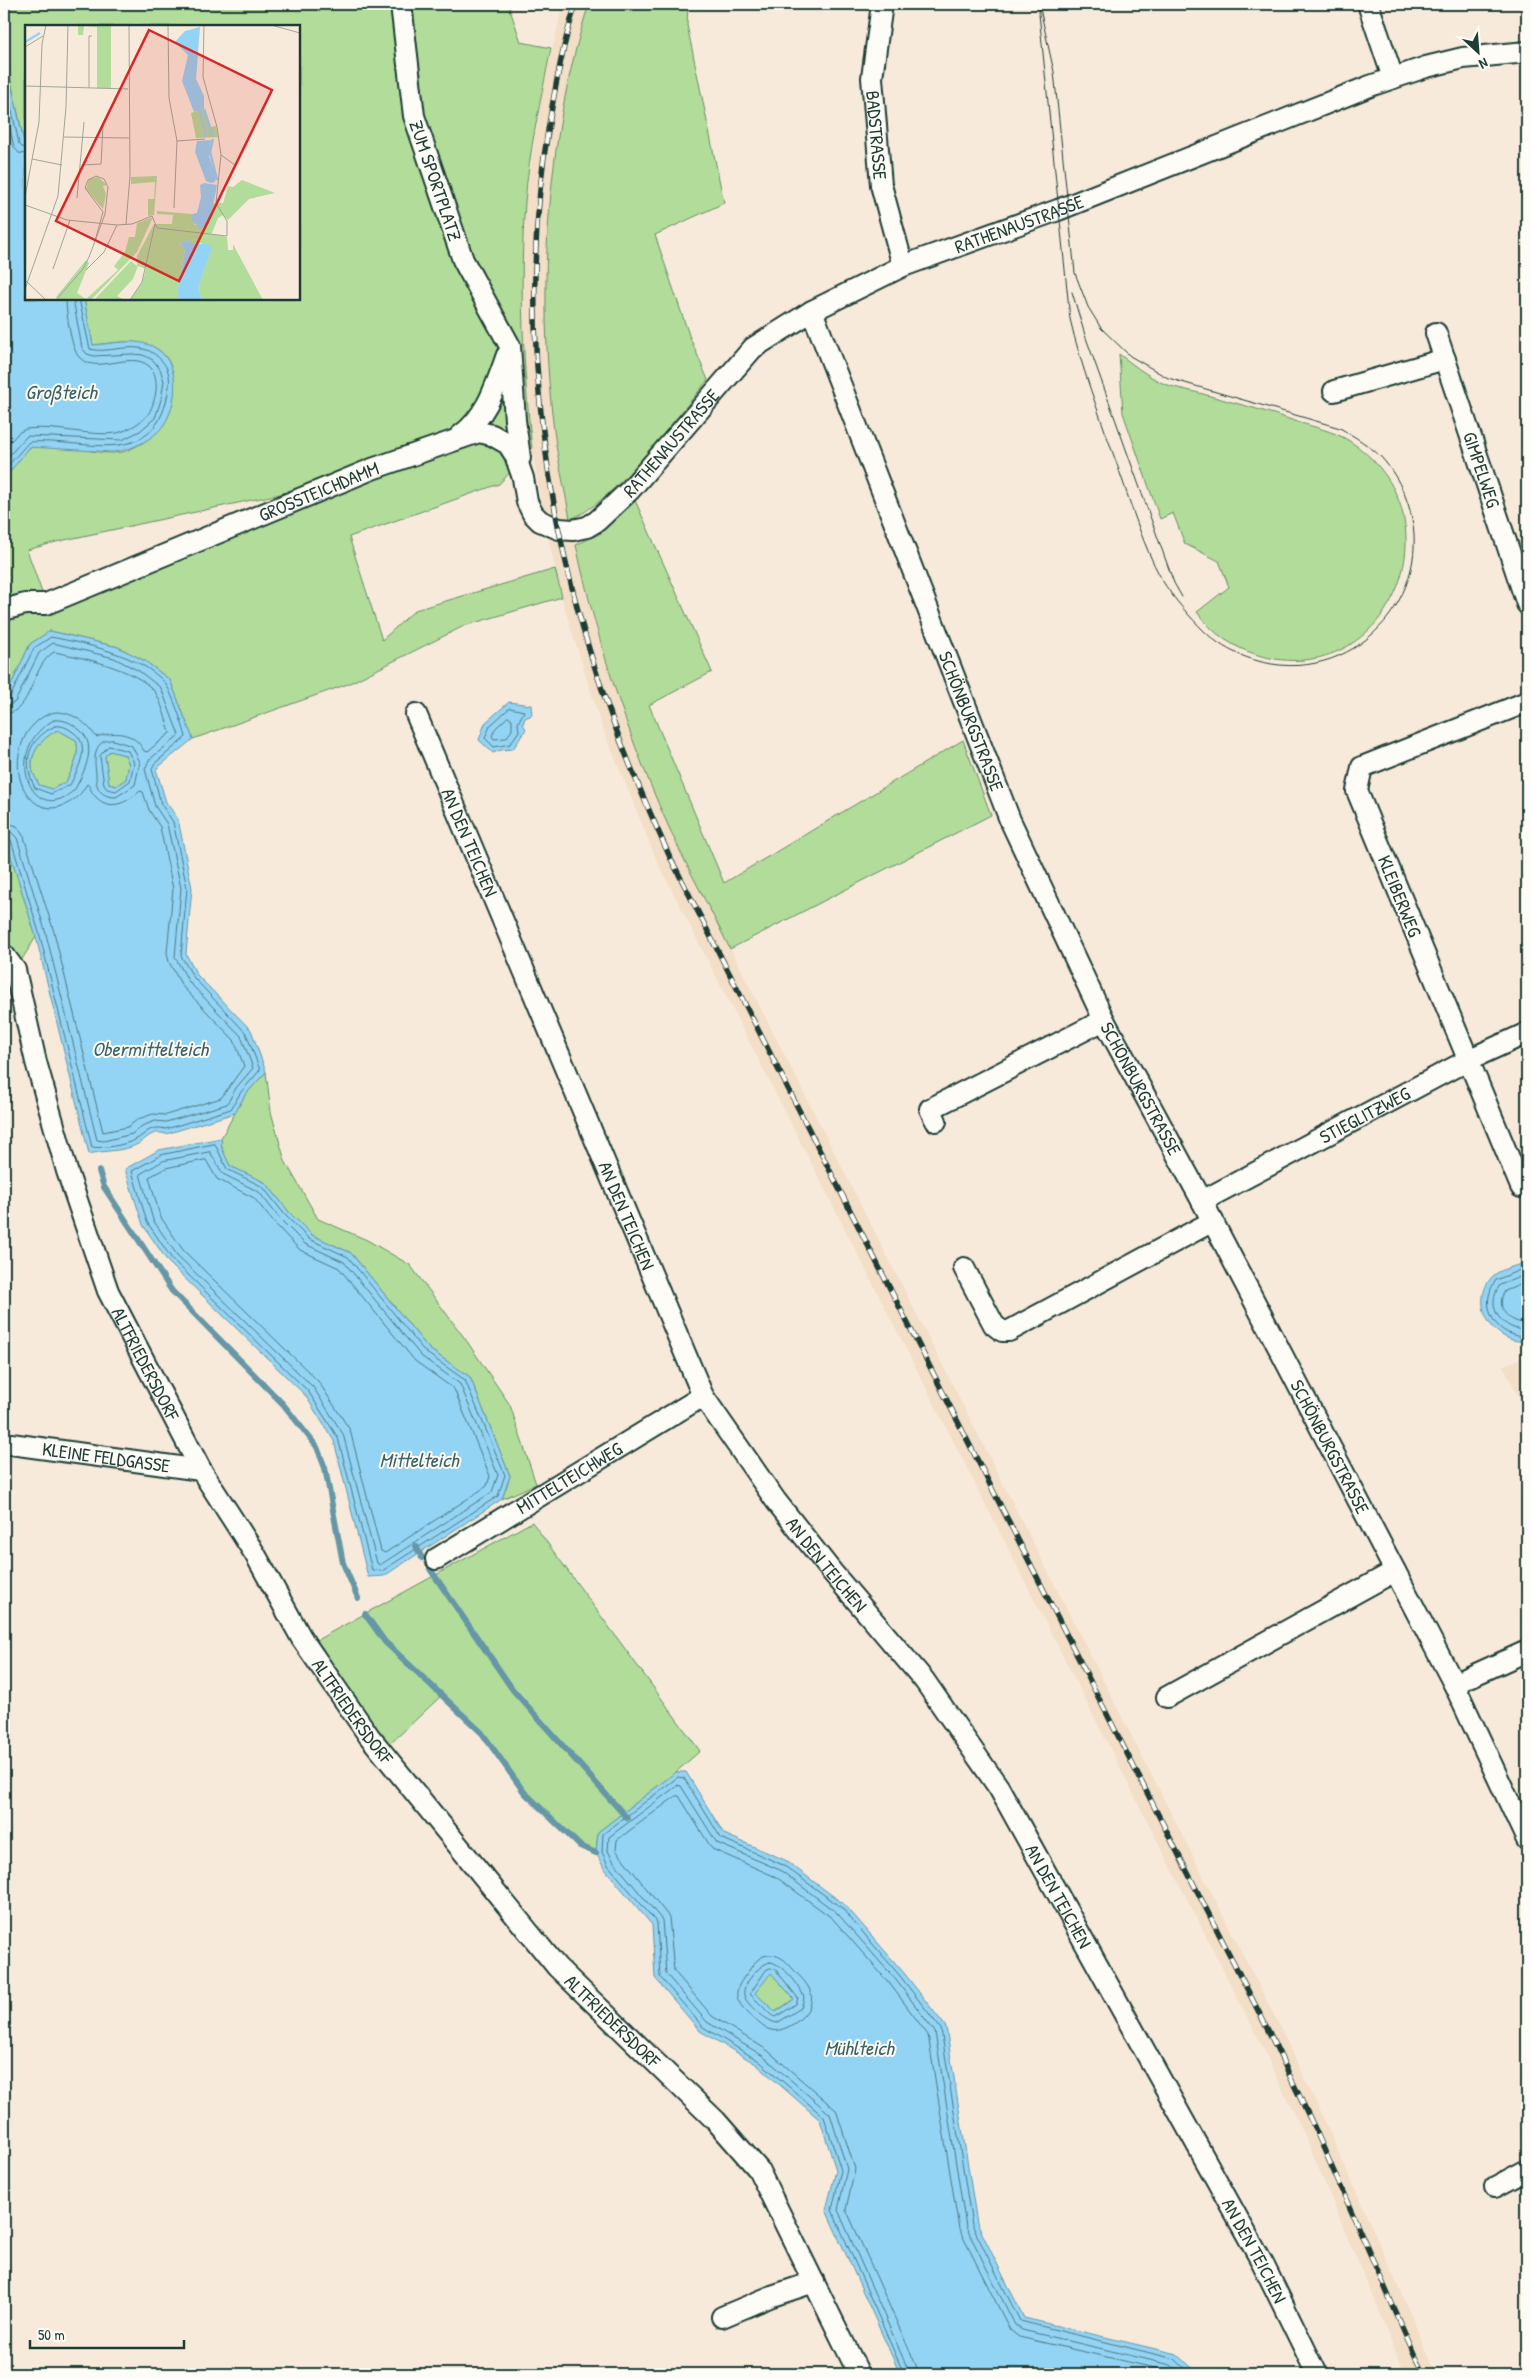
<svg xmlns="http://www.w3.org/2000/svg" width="1531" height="2378" viewBox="0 0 1531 2378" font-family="'Patrick Hand',sans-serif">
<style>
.built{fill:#f3dec7}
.green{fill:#b1dc99;stroke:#688c66;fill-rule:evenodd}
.water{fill:#93d3f4;stroke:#6597a7;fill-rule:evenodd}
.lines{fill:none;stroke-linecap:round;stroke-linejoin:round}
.shore{stroke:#4d7981;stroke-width:1}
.stream{stroke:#6597a7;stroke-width:6}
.minor-casing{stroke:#1f3d34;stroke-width:24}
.minor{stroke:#fdfcf7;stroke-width:20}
.tram{stroke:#1f3d34;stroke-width:1}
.rail-casing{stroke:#1f3d34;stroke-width:5.5}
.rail{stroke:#fdfcf7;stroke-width:4;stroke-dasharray:11;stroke-linecap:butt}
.labels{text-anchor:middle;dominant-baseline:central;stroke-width:4;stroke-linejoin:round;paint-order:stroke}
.street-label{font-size:19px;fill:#1f3d34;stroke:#fdfcf7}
.water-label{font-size:20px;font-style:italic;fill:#3c6264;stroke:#fdfcf7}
.inset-river{fill:none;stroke:#93d3f4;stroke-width:2.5}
.inset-road{fill:none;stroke:#a1a598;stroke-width:1}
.view{fill:#d62828;fill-opacity:0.15;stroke:#d62828;stroke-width:2.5}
.inset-edge{fill:none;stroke:#1f3d34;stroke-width:2.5}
</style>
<rect width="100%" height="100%" fill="#f7eadb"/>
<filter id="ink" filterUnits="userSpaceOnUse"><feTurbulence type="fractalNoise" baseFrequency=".02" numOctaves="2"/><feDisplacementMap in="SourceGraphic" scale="10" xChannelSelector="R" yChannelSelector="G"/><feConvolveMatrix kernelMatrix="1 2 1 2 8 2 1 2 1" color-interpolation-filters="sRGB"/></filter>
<g filter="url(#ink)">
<g class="built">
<path d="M 563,4 L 589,4 L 581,30 L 567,94 L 550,203 L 547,267 L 548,368 L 556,445 L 588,600 L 602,650 L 644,769 L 680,850 L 1280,2027 L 1327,2126 L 1437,2374 L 1405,2374 L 1305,2136 L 1258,2038 L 657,861 L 601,724 L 564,606 L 547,532 L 532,449 L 524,369 L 522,266 L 525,201 L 543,89 Z"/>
<path d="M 1527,1355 L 1527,1413 L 1503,1366 Z"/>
</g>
<g class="green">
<path d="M 4,4 L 398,4 L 411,118 L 461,261 L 505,348 L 483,409 L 471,426 L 453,437 L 351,480 C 388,466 467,445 485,410 C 496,390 503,367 512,346 L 466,257 L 418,115 L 404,4 L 508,4 L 521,42 L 551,48 C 541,99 529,151 525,202 C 519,285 523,367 532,449 L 499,484 L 349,537 L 382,640 L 415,610 L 555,569 L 562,597 L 464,626 L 348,684 L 193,739 L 170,680 L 145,661 L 118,647 L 50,631 L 30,644 L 4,700 L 4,612 L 17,607 L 4,610 L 4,476 L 7,474 L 30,447 C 46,448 61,447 76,449 C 92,450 110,456 126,451 C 139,446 155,436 163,425 C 177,407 180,366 160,351 C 142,337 113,343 93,345 L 84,299 L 299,299 L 299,26 L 26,26 L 26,151 L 6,57 L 4,57 ZM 336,482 L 46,604 L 27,550 L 60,541 Z"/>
<path d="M 589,4 L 688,4 L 687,25 L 724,203 L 655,235 L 689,335 L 708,380 C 677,416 612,505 570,519 C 566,495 560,470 556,445 C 536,305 545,139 589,4 Z"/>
<path d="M 1119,354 C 1132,364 1145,374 1160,382 C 1173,388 1189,390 1203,394 C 1235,403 1267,411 1298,422 C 1314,427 1333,431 1348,440 C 1466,515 1388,694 1258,655 C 1232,647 1213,634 1197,612 L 1229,587 L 1219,561 L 1185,544 L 1173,513 L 1160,519 L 1123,413 Z"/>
<path d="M 634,498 L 712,672 L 649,705 L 724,883 L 963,740 L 991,815 L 730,949 C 714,916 696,884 680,851 C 633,753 599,650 576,545 L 601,533 Z"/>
<path d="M 58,730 L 76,740 C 81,755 72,769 66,782 L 52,789 L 39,785 C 37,780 32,773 32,767 C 30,751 45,736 58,730 Z"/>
<path d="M 110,751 L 125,755 L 129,764 L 126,779 L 116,786 L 109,784 L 105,756 Z"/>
<path d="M 4,834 L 36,937 L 19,964 L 4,943 Z"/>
<path d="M 266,1072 L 271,1112 L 285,1161 L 318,1219 L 367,1240 L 410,1265 L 466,1340 L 510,1405 L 536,1484 L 502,1499 L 510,1476 L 470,1377 L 429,1349 L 351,1253 L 312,1235 L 289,1212 L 266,1183 L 230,1166 L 222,1149 L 221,1138 L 245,1095 Z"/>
<path d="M 532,1522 L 700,1751 L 676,1772 L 598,1832 L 596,1853 L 580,1846 L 524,1792 L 482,1733 L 442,1695 L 389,1745 L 378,1734 L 317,1640 Z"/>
<path d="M 771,1972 L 794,1999 L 775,2012 L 754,1993 Z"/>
</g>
<g class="water">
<path d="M 4,57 L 5,57 L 26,151 L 26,299 L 84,299 L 93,345 C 110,344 130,339 147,344 C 180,355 180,397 165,423 C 155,439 130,451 112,452 L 30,447 L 7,475 L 4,476 Z"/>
<path d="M 50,631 L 118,647 L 145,661 L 170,680 L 193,739 L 156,769 L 166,802 L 178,819 L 192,888 L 186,954 L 197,975 L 251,1030 L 266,1072 L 245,1095 L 235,1113 L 166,1134 C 152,1130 149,1137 138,1144 C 124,1152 104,1150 89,1154 L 36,937 L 4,834 L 4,700 L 30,644 ZM 58,730 L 76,740 C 81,755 72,769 66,782 L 52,789 L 39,785 C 37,780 32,773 32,767 C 30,751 45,736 58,730 ZM 110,751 L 125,755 L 129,764 L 126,779 L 116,786 L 109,784 L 105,756 Z"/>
<path d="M 509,702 L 531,705 L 532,715 L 525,718 L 523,724 L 526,729 L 513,749 L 501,750 L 493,753 L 479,740 L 485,723 Z"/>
<path d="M 221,1138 L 222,1149 L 230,1166 L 266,1183 L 289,1212 L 312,1235 L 351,1253 L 429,1349 L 470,1377 L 510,1476 L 502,1499 L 384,1576 L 368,1577 L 334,1441 L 305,1395 L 168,1262 L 143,1225 L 125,1169 L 159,1150 Z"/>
<path d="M 1527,1262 L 1527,1341 C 1494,1345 1468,1304 1492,1277 C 1499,1269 1517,1266 1527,1262 Z"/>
<path d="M 676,1772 L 686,1772 L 724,1834 L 785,1860 L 845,1905 L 904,1973 L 946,2027 L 977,2223 L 1024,2318 L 1177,2354 L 1199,2374 L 900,2374 L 826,2210 L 836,2170 L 820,2120 L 756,2064 L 700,2031 L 655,1978 L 652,1925 L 604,1868 L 596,1853 L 598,1832 ZM 771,1973 L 794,1999 L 776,2012 L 755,1993 Z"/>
</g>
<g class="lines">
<g class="shore">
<path d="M 4,73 L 19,144 L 22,147 L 26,148"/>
<path d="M 4,103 L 14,147 L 19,153 L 26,154"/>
<path d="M 4,449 L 18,433 L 26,429 C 56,425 90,437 117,433 C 127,431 144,421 149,413 C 156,400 161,377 149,366 C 130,350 96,376 79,357 C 71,349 66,311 66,299"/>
<path d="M 4,461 L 27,436 L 122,440 L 140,431 L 155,418 L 161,400 L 164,381 L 160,369 L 153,360 L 143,355 L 131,354 L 94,356 L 87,354 L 82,348 L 73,299"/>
<path d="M 4,470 L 29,442 C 88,438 158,473 169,386 C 172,370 161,356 147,350 C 129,343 106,354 90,349 L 79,299"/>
<path d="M 4,700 L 10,697 L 34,648 L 51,637 C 86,644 141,655 165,683 C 171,690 184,728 186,737 L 154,764 L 152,769 L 161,804 L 173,822 L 187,888 L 181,956 L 194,978 L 246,1033 L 260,1070 L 241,1092 L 231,1109 L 166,1129 C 149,1125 148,1133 135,1140 C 124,1145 104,1149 92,1147 L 40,936 L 11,840 L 4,836"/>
<path d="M 4,707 L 15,702 L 39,653 L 53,643 L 114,658 L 139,671 L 161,688 L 179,735 L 149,760 L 145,769 L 155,806 L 167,824 L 181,888 L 175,957 L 189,982 L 241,1036 L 253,1068 L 236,1088 L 227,1104 L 166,1122 L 155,1121 L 142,1126 L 132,1134 L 104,1141 L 97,1140 L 46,934 L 17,838 L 11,832 L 4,830"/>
<path d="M 510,708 L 524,711 L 518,723 L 519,731 L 510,744 L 494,747 L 485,738 L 490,726 Z"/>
<path d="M 4,714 C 33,713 31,665 54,652 C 81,657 137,669 155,692 C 161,700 167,723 170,733 L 147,752 L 144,751 C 134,731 114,731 96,737 C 88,724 73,712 56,712 C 44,714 36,721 28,731 C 0,776 37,833 78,796 C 82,793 84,788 87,784 C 91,787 91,793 96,797 C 110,812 128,802 140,791 L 143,792 L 149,810 L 160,827 L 173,889 L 167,953 L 169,962 L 182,986 L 234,1040 L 244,1066 L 221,1098 L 166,1115 L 153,1114 L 138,1119 L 128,1127 L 103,1132 L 54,932 L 24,837 L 17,826 L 4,822"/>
<path d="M 508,717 L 512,719 L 512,730 L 506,738 L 494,739 L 492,736 L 495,729 Z"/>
<path d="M 54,720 C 62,719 70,722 76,727 C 99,742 86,769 75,789 C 32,831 0,748 54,720 Z"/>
<path d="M 55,726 C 62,725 68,728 73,732 C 92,745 78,769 70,785 L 51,794 L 35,788 C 22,762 27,740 55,726 Z"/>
<path d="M 113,740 L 132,746 L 140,762 L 135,785 L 116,797 C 111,797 105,796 101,792 C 96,787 96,779 96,773 C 94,759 93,739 113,740 Z"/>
<path d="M 109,746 L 128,751 L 134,763 L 130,781 L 116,791 L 107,789 L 104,785 L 100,756 Z"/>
<path d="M 215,1144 L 227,1169 L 263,1187 L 285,1215 L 309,1239 L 348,1257 L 425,1352 L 465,1380 L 505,1475 L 498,1496 L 382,1571 L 372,1570 L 338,1438 L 308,1391 L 172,1259 L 147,1222 L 132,1171 L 161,1155 Z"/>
<path d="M 210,1152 L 223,1174 L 259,1192 L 280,1219 L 305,1244 L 344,1262 L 421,1356 L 460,1384 L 498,1475 L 492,1492 L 380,1565 L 377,1563 L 343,1434 L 313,1387 L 177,1255 L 153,1220 L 140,1174 L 163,1161 Z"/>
<path d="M 206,1160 L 217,1179 L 254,1198 L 275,1224 L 300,1250 L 339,1268 L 415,1361 L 454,1389 L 490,1476 L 487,1486 L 385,1553 L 381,1551 L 350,1430 L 318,1381 L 183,1250 L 160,1216 L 149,1177 L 166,1168 Z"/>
<path d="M 1527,1267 L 1496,1280 C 1477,1306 1496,1338 1527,1337"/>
<path d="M 1527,1274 L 1500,1285 C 1484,1307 1502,1331 1527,1330"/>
<path d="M 1527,1282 L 1505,1291 C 1494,1308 1510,1324 1527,1323"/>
<path d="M 767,1955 C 780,1954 785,1960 793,1969 C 799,1976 809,1984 811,1994 C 816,2011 787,2034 771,2030 C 762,2028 755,2019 749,2014 C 732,1998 734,1989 748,1972 C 753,1964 758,1957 767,1955 Z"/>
<path d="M 770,1962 C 782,1963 801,1986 804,1998 L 801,2008 L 777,2023 C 768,2022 745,2004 744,1995 C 742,1984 760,1964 770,1962 Z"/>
<path d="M 771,1968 L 776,1970 L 798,1998 L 796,2004 L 776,2017 L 771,2015 L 750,1994 L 766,1970 Z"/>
<path d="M 904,2374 L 832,2210 L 841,2170 L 824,2117 L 759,2061 L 703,2027 L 660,1977 L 657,1923 L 608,1865 L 602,1852 L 603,1834 L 678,1777 L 684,1778 L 721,1838 L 783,1865 L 842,1908 L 900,1976 L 941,2029 L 972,2225 L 1020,2321 L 1175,2359 L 1191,2374"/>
<path d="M 910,2374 L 838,2210 L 847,2169 L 830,2114 L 763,2056 L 707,2022 L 666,1974 L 662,1920 L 614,1862 L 608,1851 L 609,1837 L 678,1785 L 681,1786 L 717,1843 L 780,1870 L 837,1913 L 896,1980 L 935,2032 L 966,2227 L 1015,2325 L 1022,2330 L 1171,2365 L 1182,2374"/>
<path d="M 918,2374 L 916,2365 L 846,2209 L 855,2169 L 836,2110 L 767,2050 L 712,2016 L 674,1971 L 669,1917 L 616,1850 L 617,1840 L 676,1796 L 679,1796 L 712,1849 L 776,1877 L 832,1918 L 890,1984 L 928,2035 L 959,2229 L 1010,2330 L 1019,2337 L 1168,2371 L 1171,2374"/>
</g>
<g class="stream">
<path d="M 99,1171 L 104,1187 L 172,1291 L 283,1404 L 317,1447 L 325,1468 L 343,1563 L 358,1598"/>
<path d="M 416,1546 L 422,1558"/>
<path d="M 430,1569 L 513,1690 L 627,1818"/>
<path d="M 365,1614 L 385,1642 L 482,1733 L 524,1792 L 580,1846 L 596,1853"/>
</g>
<defs>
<g id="minor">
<path id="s1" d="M 401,4 L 414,116 L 463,260 L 510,346 L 515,420 L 520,458"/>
<path id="s2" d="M 882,4 L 872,78 L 881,185 L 903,266"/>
<path d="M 1368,4 L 1393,78"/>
<path id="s3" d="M 812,311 L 1010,820 L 1104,1020 L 1202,1201 L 1454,1684 L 1527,1840"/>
<path id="s4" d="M 1436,333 L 1527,604"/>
<path d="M 1334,391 L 1445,359"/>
<path d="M 460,436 C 487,417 496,385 507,355"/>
<path id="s5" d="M 4,610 L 25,604 L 46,604 L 372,469 L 479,432 L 492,435 L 508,444 L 515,455 L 523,478 L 527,502 L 533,514 L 540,521 L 559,529 L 573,530 L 587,527 L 597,521 L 630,490 L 753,348 L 812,311 L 903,266 L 1058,210 L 1370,86 L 1426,67 L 1463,58 L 1527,52"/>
<path id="s6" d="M 416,714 L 703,1396 L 776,1501 L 832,1572 L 924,1680 L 999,1788 L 1263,2264 L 1317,2374"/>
<path id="s7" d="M 4,955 L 15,970 L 36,1062 L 67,1171 L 108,1291 L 201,1470 L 255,1554 L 302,1639 L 369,1736 L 557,1967 L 716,2121 L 758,2169 L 859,2374"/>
<path d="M 936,1121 L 930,1109 L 1104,1020"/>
<path d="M 1521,1187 L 1357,791 L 1362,767 L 1527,702"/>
<path id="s8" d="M 1202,1201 L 1468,1060 L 1527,1033"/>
<path d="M 964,1268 L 994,1325 L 1002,1331 L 1009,1331 L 1213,1221"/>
<path id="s9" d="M 11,1444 L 201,1470"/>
<path id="s10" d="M 436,1559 L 703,1396"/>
<path d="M 1454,1684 L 1527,1651"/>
<path d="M 1167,1697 L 1395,1571"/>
<path d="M 1495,2187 L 1527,2170"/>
<path d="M 722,2317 L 772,2296 L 814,2282"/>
</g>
</defs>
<use href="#minor" class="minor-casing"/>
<use href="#minor" class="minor"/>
<g class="tram">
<path d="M 1038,4 L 1070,319 C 1081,366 1098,411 1114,456 C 1129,497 1141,542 1162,580 C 1173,598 1189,616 1204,631 C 1220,647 1241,657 1262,662 C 1360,686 1444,586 1404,493 C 1398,480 1391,468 1381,457 C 1369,445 1355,437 1340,428 L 1168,378 L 1130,356 L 1101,328 L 1088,307 L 1075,273 L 1054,72 L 1039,4"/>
<path d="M 1072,292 L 1085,335 L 1174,583 L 1182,597"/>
</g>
<defs>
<path id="rail" d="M 576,4 C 563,43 556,84 549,124 C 515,324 544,531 613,721 C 630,767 649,811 669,855 L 1269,2032 L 1316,2131 L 1423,2374"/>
</defs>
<use href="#rail" class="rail-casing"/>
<use href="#rail" class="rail"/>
</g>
</g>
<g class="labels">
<g class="street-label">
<text stroke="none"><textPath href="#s2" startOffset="132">BADSTRASSE</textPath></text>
<text stroke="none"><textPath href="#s1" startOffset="181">ZUM SPORTPLATZ</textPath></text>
<text stroke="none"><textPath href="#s5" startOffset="1214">RATHENAUSTRASSE</textPath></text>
<text stroke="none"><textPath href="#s5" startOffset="794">RATHENAUSTRASSE</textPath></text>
<text stroke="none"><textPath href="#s4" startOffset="144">GIMPELWEG</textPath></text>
<text stroke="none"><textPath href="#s5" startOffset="338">GROSSTEICHDAMM</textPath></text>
<text stroke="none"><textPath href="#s3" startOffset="440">SCHÖNBURGSTRASSE</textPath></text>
<text stroke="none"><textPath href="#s6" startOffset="139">AN DEN TEICHEN</textPath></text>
<text transform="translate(1400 896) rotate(68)">KLEIBERWEG</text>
<text stroke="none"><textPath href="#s3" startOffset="845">SCHÖNBURGSTRASSE</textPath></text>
<text stroke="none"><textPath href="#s8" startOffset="184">STIEGLITZWEG</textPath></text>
<text stroke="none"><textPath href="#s6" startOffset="544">AN DEN TEICHEN</textPath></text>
<text stroke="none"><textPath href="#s7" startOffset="435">ALTFRIEDERSDORF</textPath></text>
<text stroke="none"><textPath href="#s3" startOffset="1250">SCHÖNBURGSTRASSE</textPath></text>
<text stroke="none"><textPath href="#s9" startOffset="96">KLEINE FELDGASSE</textPath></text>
<text stroke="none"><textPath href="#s10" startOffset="156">MITTELTEICHWEG</textPath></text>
<text stroke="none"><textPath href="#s6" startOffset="949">AN DEN TEICHEN</textPath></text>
<text stroke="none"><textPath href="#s7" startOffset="840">ALTFRIEDERSDORF</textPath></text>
<text stroke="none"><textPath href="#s6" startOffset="1355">AN DEN TEICHEN</textPath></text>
<text stroke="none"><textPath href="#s7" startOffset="1245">ALTFRIEDERSDORF</textPath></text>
<text stroke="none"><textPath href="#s6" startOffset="1760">AN DEN TEICHEN</textPath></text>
</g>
<g class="water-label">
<text x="61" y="391">Großteich</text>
<text x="150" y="1048">Obermittelteich</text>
<text x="419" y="1459">Mittelteich</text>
<text x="859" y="2047">Mühlteich</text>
</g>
</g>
<g transform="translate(25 25)">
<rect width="275" height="275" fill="#f7eadb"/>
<path d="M 53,0 L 86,0 L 86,63 L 72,63 L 72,2 L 59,1 L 58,10 L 53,10 ZM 179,84 L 185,102 L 191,101 L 193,112 L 171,113 L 166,88 ZM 132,151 L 129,190 L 123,191 L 123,174 L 129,174 L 130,157 L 106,159 L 106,152 ZM 73,152 L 82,160 L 78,161 L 81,169 L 78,184 L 61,164 L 64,154 ZM 217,155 L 250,168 L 224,174 L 203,195 L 198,190 L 193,193 L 187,208 L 184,208 L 202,212 L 203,225 L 208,225 L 208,219 L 238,275 L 177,275 L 173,263 L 186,225 L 176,218 L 169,219 L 162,215 L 155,219 L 160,225 L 152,269 L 155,275 L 105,275 L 117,258 L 121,244 L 113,241 L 108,254 L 92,271 L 100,275 L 69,275 L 106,236 L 112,241 L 112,231 L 129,199 L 147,199 L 148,190 L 132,189 L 132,186 L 167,189 L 170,200 L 185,196 L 188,179 L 190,178 L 192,183 L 191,178 L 198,178 L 203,161 L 208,162 ZM 128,192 L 112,227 L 66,275 L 34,275 L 31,272 L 61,235 L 64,238 L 52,268 L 61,274 L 93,245 L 89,241 L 100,227 L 104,212 L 110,212 L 112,198 Z" fill="#b1dc99"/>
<path d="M 175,2 L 171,54 L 179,71 L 179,84 L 169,87 L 157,56 L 163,30 L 150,17 L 160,6 ZM 186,115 L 184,132 L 191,152 L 190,157 L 186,158 L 181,156 L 170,127 L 172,116 ZM 179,158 L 192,160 L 185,196 L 175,204 L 167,195 L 167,189 L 172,188 L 176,172 L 175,160 ZM 162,215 L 169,219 L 183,219 L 187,223 L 173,263 L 177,275 L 155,275 L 152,269 L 160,225 L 155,219 Z" fill="#93d3f4"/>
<path class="inset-river" d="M 0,17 L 15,8M 179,84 L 188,112M 175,85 L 181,112M 188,114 L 185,127 L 192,155"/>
<path class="inset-road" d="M 143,0 L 144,73 L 152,116 L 149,183M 246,0 L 275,8M 0,22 L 18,11M 0,61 L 103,64M 64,63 L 64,11 L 67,11M 39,112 L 104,113M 152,116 L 180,114M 196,130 L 210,140M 7,134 L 37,140M 57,140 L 76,139 L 78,101M 0,172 L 14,97 L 17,19 L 21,0M 52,173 L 59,97M 0,180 L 42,195 L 92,200 L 107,199 L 127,191 L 132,203 L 202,211 L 202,196 L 191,178 L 196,130 L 192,102 L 178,52 L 179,0M 101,199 L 105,151 L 104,0M 28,244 L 45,195M 61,245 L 79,227 L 92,200M 0,255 L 21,275M 0,264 L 33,171 L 41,82 L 43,0M 31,275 L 58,244 L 64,232 L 70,216 L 80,189 L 83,162 L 79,154 L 71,151 L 63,155 L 60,163 L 78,187 L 70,216M 105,275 L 117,257 L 130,199"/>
<path class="view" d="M 124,5 L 247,65 L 154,256 L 31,196 Z"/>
<rect width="275" height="275" class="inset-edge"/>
</g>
<rect width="1531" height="2378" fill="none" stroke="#fdfcf7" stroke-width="20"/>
<rect x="10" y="10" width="1511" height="2358" fill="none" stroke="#1f3d34" stroke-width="2" filter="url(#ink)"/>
<g transform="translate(1478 52) rotate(154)" stroke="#fdfcf7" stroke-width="4" paint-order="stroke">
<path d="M0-4L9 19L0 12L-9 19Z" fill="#1f3d34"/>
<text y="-8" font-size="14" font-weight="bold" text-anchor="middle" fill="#1f3d34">N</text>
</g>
<path d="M30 2340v8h154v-8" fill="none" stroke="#1f3d34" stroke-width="2.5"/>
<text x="38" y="2340" font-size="15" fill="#1f3d34" stroke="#fdfcf7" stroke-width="4" paint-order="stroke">50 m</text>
</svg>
